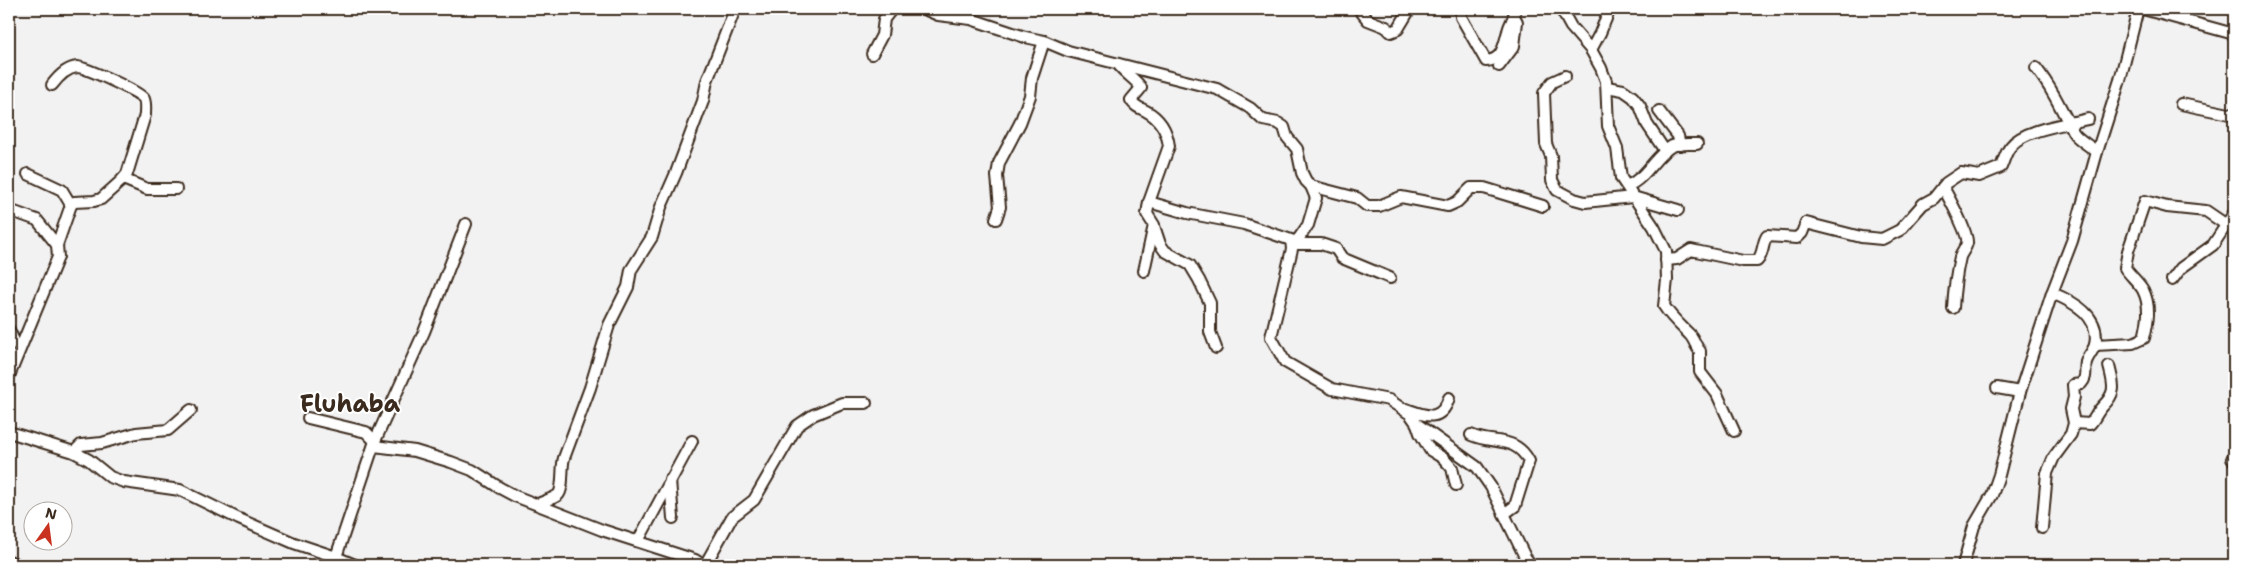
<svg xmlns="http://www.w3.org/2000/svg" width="2243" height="574" viewBox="0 0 2243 574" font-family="'Shantell Sans',sans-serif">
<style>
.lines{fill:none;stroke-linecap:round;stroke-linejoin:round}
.minor-casing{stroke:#3b2a1e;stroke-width:14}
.minor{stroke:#fff;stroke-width:10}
.labels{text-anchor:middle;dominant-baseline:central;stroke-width:4;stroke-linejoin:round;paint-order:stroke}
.district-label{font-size:24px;font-weight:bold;fill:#3b2a1e;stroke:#fff}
</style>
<rect width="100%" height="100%" fill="#f3f2f2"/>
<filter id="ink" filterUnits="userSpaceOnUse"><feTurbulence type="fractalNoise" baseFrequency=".02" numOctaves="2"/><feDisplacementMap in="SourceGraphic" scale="10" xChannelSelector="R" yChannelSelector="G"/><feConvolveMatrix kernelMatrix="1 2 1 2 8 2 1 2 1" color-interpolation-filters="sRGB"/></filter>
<g filter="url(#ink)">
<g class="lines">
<defs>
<g id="minor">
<path d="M 924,9 L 938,15 L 971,19 L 1025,37 L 1044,41 L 1068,51 L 1217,89 L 1250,108 L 1263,120 L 1278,123 L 1284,127 L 1287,137 L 1297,149 L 1302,173 L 1306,181 L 1311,186 L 1316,198 L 1308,225 L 1299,238 L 1292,244"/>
<path d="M 1359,9 L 1368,20 L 1386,27 L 1391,32 L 1398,29 L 1410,9"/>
<path d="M 1461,9 L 1461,17 L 1486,61 C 1503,60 1504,45 1508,31 C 1510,22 1515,19 1515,9"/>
<path d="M 1561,9 L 1571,27 L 1591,50 L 1601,68 L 1606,81 L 1608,126 L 1617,148 L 1621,178 L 1654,227 L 1666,251 L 1667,280 L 1664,306 C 1671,317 1680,325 1689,334 C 1694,338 1695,346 1700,351 L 1700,372 L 1717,394 L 1734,431"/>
<path d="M 2143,9 L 2234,34"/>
<path d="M 1591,50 L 1600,33 L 1610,9"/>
<path d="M 872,54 L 882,35 L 884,19 L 892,9"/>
<path d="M 1118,64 C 1124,73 1137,80 1141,88 L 1131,100 C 1135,107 1140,108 1146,111 C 1161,119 1167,131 1169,146 L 1149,202 L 1147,214 L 1154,225 L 1144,271"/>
<path d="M 1499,66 L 1514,46 L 1517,22 L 1514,16"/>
<path d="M 2036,68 C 2051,87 2062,110 2073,132 C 2077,139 2090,146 2097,152"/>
<path d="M 1565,76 L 1552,82 L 1544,93 L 1546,144 L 1551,156 L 1552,180 L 1557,190 L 1574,199 L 1585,202 L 1633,197 L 1678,210"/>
<path d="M 52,85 C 58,77 67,68 77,67 C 85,67 140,92 144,99 C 146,104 145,110 145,115 L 127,174 L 121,181 L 101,199 L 94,201 L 74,202 L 71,205 L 57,245"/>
<path d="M 1607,87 L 1623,90 L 1633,97 L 1640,106 L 1647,124 L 1665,151"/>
<path d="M 2181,104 L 2234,115"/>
<path d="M 1659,111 L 1678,136 L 1680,145"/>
<path d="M 28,174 L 62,190 L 71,205"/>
<path d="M 123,179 L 147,189 L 176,189"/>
<path d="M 1311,186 L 1357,198 L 1367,206 L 1379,206 L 1401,197 L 1448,206 L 1457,202 L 1471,188 L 1484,188 L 1543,206"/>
<path d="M 1627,186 C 1647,178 1654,156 1672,146 C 1679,143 1689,144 1697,144"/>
<path d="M 1943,187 C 1948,196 1969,235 1967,243 C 1966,248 1962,252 1960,257 C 1956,274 1954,291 1953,308"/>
<path d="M 1149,202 L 1187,213 L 1244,224 L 1291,240 L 1292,249 L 1271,337 L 1285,362 L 1332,389 L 1389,400 L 1410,414 L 1417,424 L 1477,467 L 1491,487 L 1525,557 L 1531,565"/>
<path d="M 9,210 L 37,220 L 57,245 L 58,257 L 9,376"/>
<path d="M 996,219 L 1000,207 L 997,176 L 999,163 L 1020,123 L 1030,96 L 1032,78 L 1044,41"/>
<path d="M 1154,226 L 1160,244 L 1165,251 L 1190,265 L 1199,280 L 1210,303 L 1210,332 L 1216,348"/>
<path d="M 1292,244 L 1321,244 L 1336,249 L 1342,258 L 1390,278"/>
<path d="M 1666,260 L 1677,259 L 1691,250 L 1743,261 L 1757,261 C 1764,254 1762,243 1767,236 L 1797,238 L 1802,233 L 1806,223 L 1861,237 L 1882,239 L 1900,230 L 1923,204 L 1934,198 L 1946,183 L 1961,173 L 1979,176 L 2001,167 C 2004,160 2006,151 2011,146 C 2024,129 2068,124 2088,119"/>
<path d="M 2172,280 L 2181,268 L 2213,245 L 2234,213"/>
<path d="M 9,330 L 15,343 L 20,348"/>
<path d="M 2095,345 L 2133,343 L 2144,338 C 2148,322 2151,306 2143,290 C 2139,283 2130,275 2125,268 L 2128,251 L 2145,201 L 2167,207 L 2206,211 L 2228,226"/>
<path d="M 1997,388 L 2020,392"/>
<path d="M 1406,409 C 1426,416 1441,423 1449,398"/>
<path d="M 308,418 L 366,432 L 375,441"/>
<path d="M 2074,423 L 2090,424 C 2095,419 2097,412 2102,407 C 2117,392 2114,386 2109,366"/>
<path d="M 1417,424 L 1420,433 L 1430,450 L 1443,458 L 1452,468 L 1456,485"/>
<path d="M 9,432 L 74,452 L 89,460 L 110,477 L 124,482 L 180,490 L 239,519 L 294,543 L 336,557 L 375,441 L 424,332 L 466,224"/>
<path d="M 1471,435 C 1493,445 1515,435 1529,461 L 1515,506 L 1504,514"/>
<path d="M 374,446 L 415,451 L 451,462 L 472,470 L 500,488 L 515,496 L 602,530 L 695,560 L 703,565"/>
<path d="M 74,452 L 81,445 L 102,443 L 136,433 L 168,430 L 191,410"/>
<path d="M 2232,459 L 2234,456"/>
<path d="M 670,480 L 673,518"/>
<path d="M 538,504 C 544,501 553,499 558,495 C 564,489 561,467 564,458 L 590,388 L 609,325 L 628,287 L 631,270 L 652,237 L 661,207 L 676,173 L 703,101 L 707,81 L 735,9"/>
<path d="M 2042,528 L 2047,473 L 2054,457 L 2071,434 L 2074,423 L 2071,409 L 2074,397 L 2073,385 L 2081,384 C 2088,376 2084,371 2086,362 C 2088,356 2093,351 2095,345 C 2101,316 2074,302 2052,293"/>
<path d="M 638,541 L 692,441"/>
<path d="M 9,561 L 18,565"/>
<path d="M 334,565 L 336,557 L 355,565"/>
<path d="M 705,565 L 732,517 L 754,500 L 797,426 L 813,415 L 842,403 L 866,403"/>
<path d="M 1963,565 L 1974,526 L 1992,495 L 1999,475 L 2020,392 L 2052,293 L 2072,241 L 2097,152 L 2120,80 L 2138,9"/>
</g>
</defs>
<use href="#minor" class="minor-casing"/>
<use href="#minor" class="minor"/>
</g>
</g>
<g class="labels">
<g class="district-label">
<text x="350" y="404">Fluhaba</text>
</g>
</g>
<rect width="2243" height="574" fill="none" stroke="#fff" stroke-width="30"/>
<rect x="15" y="15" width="2213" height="544" fill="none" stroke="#3b2a1e" stroke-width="2" filter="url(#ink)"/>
<g transform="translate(48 526) rotate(14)"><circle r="24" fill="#ffffff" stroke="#b1aaa5"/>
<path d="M0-4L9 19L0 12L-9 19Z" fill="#c8321e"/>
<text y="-8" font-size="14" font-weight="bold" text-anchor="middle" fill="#3b2a1e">N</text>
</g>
</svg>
